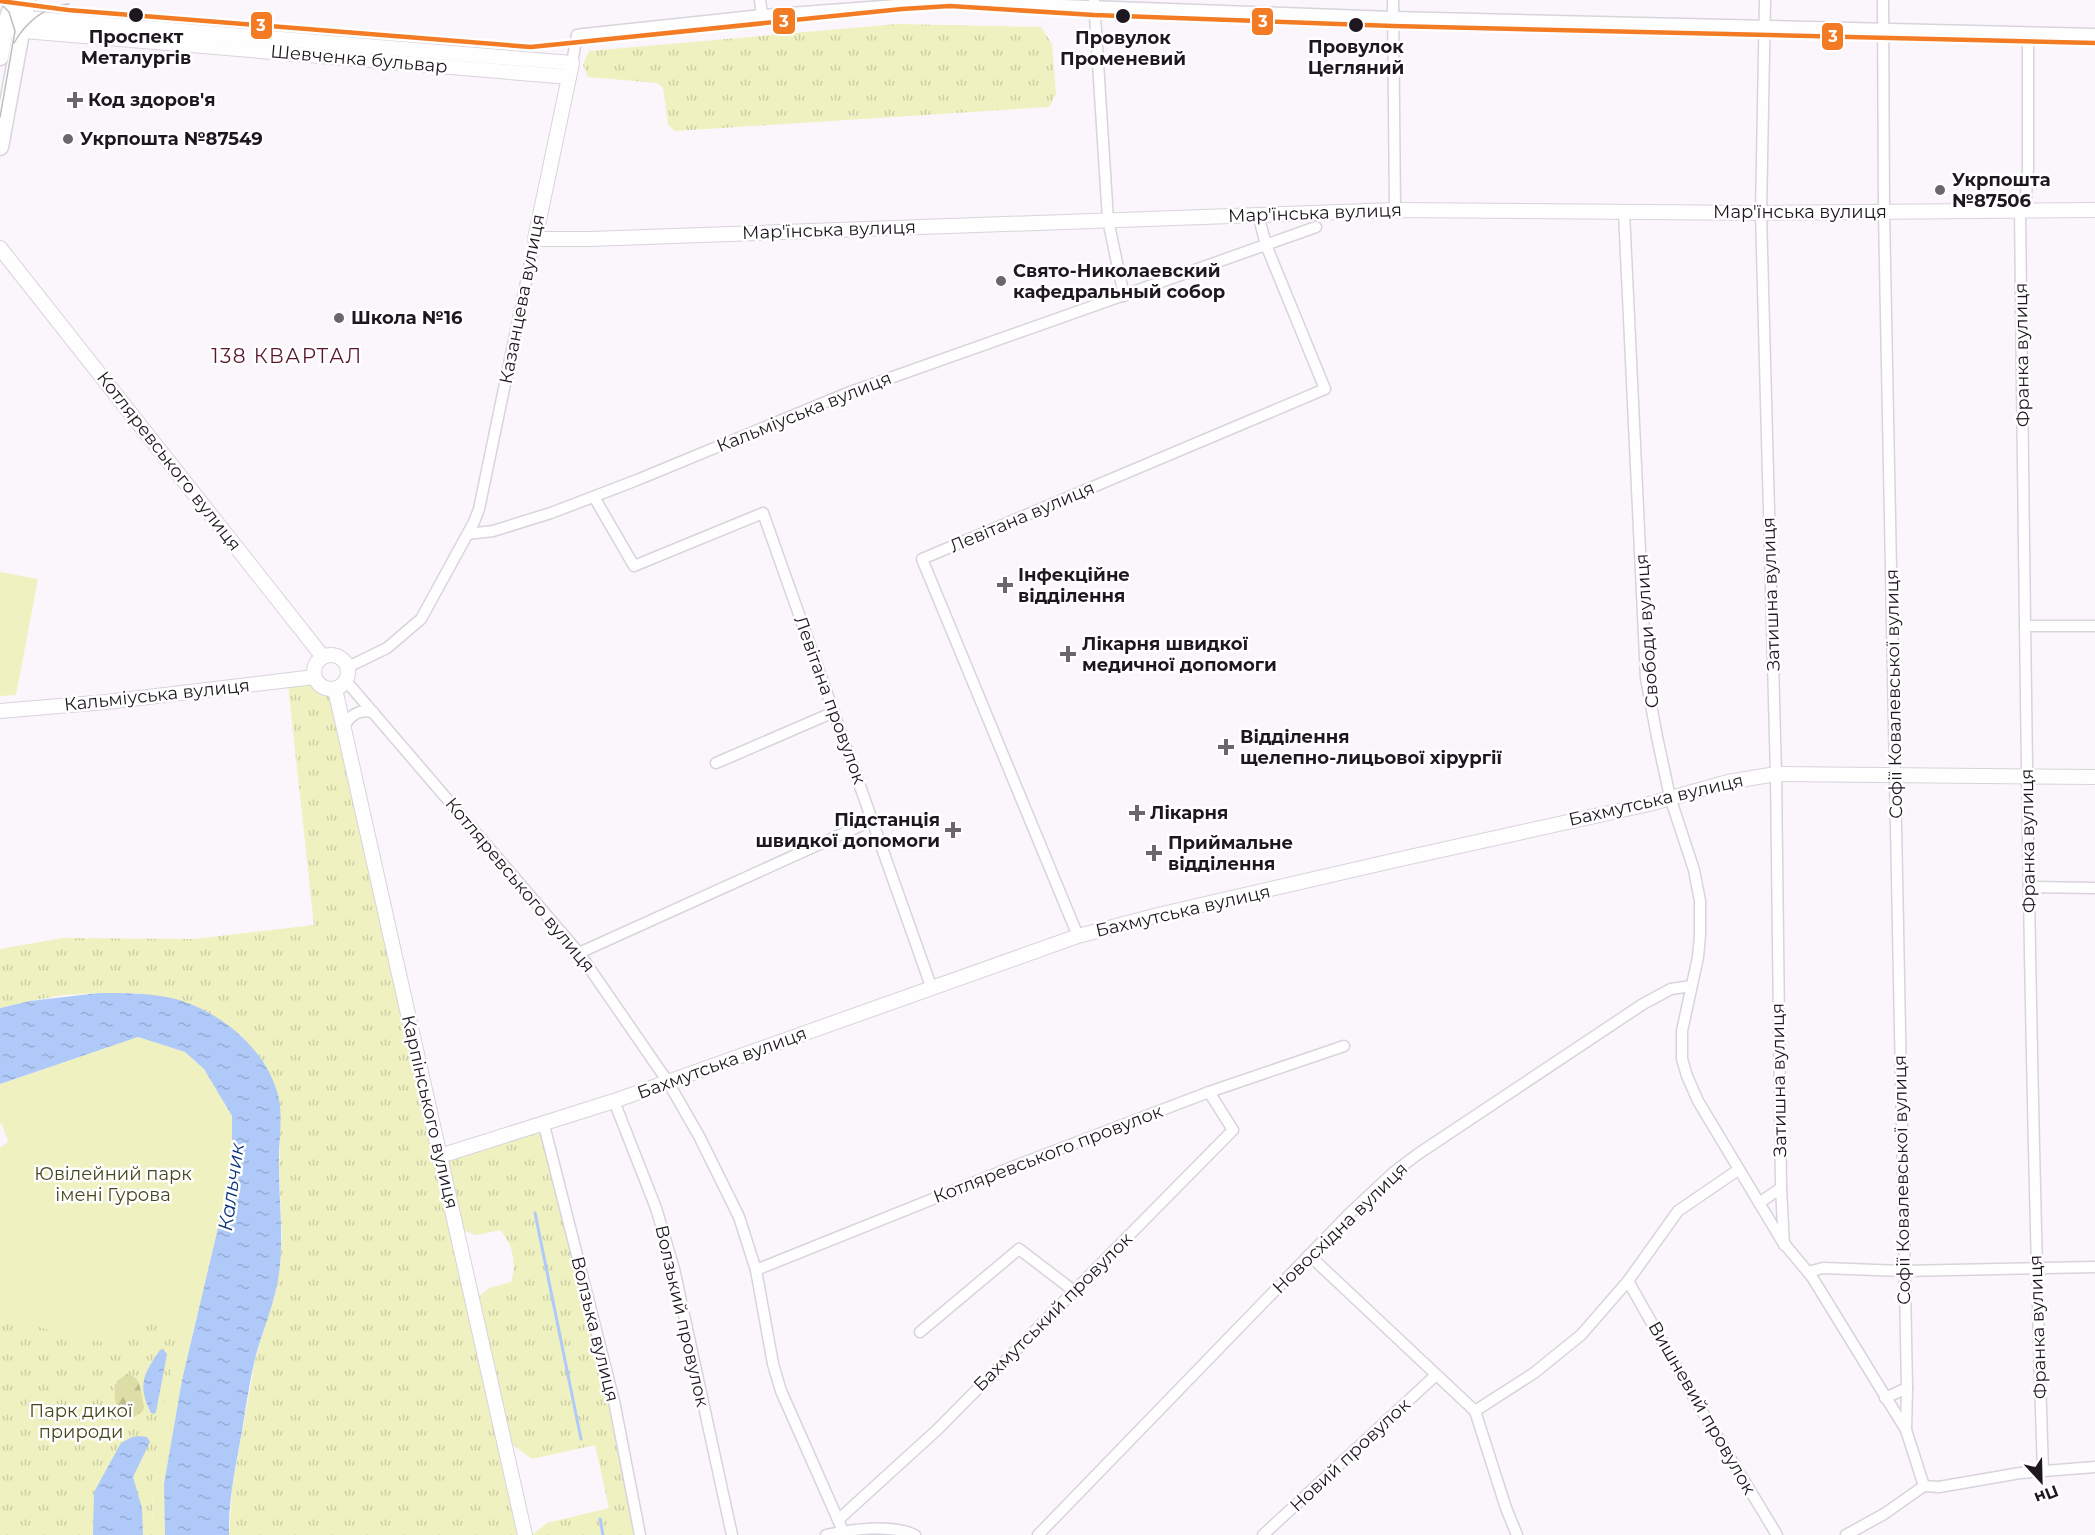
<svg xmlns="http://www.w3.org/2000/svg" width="2095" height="1535" viewBox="0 0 2095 1535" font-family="Montserrat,sans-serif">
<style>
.grass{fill:url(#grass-tufts)}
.forest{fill:url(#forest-firs)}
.park{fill:#f0f1c0}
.water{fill:url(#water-ripples)}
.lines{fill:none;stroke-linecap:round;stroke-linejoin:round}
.stream{stroke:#afc9f8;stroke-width:3}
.minor-casing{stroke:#d9d3db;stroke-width:13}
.tertiary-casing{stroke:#d9d3db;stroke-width:16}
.primary-casing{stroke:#d9d3db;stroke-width:19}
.minor{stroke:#fefeff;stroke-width:10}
.tertiary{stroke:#fefeff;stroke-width:14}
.primary{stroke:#fefeff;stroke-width:16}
.tram{stroke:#c0bfc0;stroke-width:1.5}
.tram-1-casing{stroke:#fff;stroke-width:9}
.tram-1{stroke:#f37b24;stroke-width:4.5}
.stop-dot{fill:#1e171f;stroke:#fff;stroke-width:2}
.poi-dot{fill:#6b656c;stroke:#fff;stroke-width:2}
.labels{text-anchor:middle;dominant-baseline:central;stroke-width:5;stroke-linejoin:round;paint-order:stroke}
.stop-label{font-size:18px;font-weight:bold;fill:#1e171f;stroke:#fff}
.street-label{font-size:18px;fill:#1e171f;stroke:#fff}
.poi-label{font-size:18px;font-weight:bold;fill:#1e171f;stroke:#fff;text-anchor:start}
.park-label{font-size:18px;fill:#46481d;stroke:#fff}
.neighbourhood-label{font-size:20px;letter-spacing:1.5px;fill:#5a162b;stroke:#fff}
.water-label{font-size:20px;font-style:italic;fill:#0c367b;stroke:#fff}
.line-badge{stroke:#fff;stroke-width:2}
.badge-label{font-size:16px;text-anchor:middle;font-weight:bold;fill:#fff}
</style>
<defs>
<pattern id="grass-tufts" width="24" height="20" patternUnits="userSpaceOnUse" patternTransform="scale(1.5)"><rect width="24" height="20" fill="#f0f1c0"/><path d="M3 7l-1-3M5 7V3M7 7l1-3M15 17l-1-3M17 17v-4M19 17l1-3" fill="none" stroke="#cdcea5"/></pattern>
<pattern id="forest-firs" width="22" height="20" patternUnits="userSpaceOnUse" patternTransform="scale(1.5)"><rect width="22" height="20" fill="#dddda7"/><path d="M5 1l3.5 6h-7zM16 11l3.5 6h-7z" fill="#bdbd8f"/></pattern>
<pattern id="water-ripples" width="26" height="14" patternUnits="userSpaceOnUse" patternTransform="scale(1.5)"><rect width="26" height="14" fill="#afc9f8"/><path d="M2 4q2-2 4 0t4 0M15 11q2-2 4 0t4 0" fill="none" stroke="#96acd4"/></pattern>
</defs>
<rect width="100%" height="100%" fill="#fbf6fc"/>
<g class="grass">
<path d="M 897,24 L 1041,27 L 1052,44 L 1056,94 L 1049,107 L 675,131 L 668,125 L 663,88 L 657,83 L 588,77 L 583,65 L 589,51 Z"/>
<path d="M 310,682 L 319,692 L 332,696 L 521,1535 L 229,1535 L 232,1489 L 255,1360 L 277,1287 L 282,1237 L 279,1167 L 280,1143 L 242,1036 L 209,1013 L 193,1005 L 135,993 L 99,993 L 64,995 L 30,1001 L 0,1008 L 0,949 L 62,938 L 194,939 L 314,925 L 288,685 Z"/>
<path d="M 546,1131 L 614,1401 L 640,1535 L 532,1535 L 547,1523 L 609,1508 L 595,1445 L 532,1459 L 508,1441 L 476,1299 L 489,1288 L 511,1282 C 517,1265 513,1244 500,1230 L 477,1235 L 461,1230 L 445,1161 Z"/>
<path d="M 144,1314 L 182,1325 L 170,1375 L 152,1483 L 153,1535 L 0,1535 L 0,1321 Z"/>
</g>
<path class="forest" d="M 127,1374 C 143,1377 140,1394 144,1406 L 143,1411 L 132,1418 C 114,1414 112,1395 117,1381 Z"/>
<g class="park">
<path d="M 0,572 L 38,579 L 16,695 L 0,696 Z"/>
<path d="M 138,1037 L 185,1052 L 204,1069 L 232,1116 L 232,1169 L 182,1380 L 164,1484 L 165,1535 L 153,1535 L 152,1483 L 170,1375 L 182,1325 L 144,1314 L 122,1347 L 13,1321 L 0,1321 L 0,1148 L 8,1142 L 2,1124 L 0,1124 L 0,1084 Z"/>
</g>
<g class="water">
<path d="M 99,993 C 122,993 144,993 167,997 C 216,1007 268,1048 279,1099 C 283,1122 278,1144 279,1167 C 279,1207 285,1246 277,1285 C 272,1310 261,1335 255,1359 C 249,1383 246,1407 242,1431 C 236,1465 228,1500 229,1535 L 165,1535 L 164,1484 L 182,1380 L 232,1169 L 232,1116 L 204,1069 L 185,1052 L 138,1037 L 0,1084 L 0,1008 L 30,1001 Z"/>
<path d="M 163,1349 L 167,1354 L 156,1412 L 154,1414 L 151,1413 C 137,1385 143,1375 160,1350 Z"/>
<path d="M 139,1436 L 147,1437 L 150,1442 L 133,1477 L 142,1508 L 143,1535 L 93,1535 L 94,1492 L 121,1443 L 132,1437 Z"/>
</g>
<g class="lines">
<g class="stream">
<path d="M 535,1213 L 581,1439"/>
<path d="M 600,1519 L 603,1535"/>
</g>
<defs>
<g id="minor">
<path d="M 760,0 L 762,15"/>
<path d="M 1094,0 L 1108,220 L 1124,296"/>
<path d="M 1393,0 L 1395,210"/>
<path d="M 1765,0 L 1761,213 L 1776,774 L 1781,1188"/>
<path d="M 1883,0 L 1884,212 L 1907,1388"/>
<path d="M 572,63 L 577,35 L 584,34 L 762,15 L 950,1 L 1393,17 L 2095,34"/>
<path d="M 2020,210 C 2025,631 2029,1051 2043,1471"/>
<path d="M 2025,210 L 2028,169 L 2028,33"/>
<path d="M 1624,212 L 1646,678 L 1657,737 L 1670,797 L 1694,870 L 1700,901 L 1700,935 L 1698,957 L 1682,1031 L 1682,1059 L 1687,1076 L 1698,1101 L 1782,1241 L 1812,1277 L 1906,1430"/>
<path d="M 594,497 L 634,566 L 763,513 L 932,989"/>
<path d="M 468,534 L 493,531 L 551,513 L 637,480 L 845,394 L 1316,227"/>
<path d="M 2025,626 L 2095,626"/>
<path d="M 348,667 L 387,648 L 421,619 L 474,522 L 479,509 L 535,239"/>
<path d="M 346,681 L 579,953 L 668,1082 L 699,1136 L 739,1217 L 756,1270 L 773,1364 L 781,1391 L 843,1531"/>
<path d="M 344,728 C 349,715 359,709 373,712"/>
<path d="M 716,763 L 834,712"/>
<path d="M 2029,887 L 2095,888"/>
<path d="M 1078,936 L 922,559 L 1325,389 L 1266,245 L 1258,214"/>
<path d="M 579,953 L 873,820"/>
<path d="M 614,1101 L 656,1208 L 674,1269 L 732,1535"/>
<path d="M 544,1125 L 614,1401 L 640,1535"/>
<path d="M 1759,1203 L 1781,1188 L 1784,1245"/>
<path d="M 1309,1255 L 1475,1411 L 1506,1508 L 1517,1535"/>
<path d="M 756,1270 L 1015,1166 L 1209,1092 L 1344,1046"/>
<path d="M 1808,1272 L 1823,1268 L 1903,1271 L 2095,1267"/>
<path d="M 1628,1281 L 1697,1403 L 1777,1535"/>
<path d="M 920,1332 L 1019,1249 L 1074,1291"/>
<path d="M 1885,1398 L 1907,1388 L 1906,1430 L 1924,1486"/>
<path d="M 1475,1411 L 1534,1373 L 1581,1335 L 1628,1281 L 1678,1211 L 1738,1170"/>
<path d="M 838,1520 L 938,1429 L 1233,1130 L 1209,1092"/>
<path d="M 826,1535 C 851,1529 892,1524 915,1535"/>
<path d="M 1038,1535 L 1349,1214 L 1394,1172 L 1418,1154 L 1643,1004 L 1671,989 L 1691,986"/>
<path d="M 1263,1535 L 1436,1375"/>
<path d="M 1846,1535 L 1884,1514 L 1924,1486 L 1939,1487 L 2020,1473 L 2095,1467"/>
</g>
<g id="tertiary">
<path d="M 15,17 L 572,63 L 535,239 L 590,239 L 1395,210 L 1761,213 L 2095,210"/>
<path d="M 12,30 L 569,77"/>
<path d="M 0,248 L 323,657"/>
<circle cx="331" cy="672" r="17"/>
<path d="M 335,689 L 525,1535"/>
<path d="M 0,711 L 106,702 L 314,677"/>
<path d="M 440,1156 L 614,1101 L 1078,936 L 1158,915 L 1405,858 L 1649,804 L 1728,782 L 1776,774 L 2095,777"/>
</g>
<g id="primary">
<path d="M 0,57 L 6,23 L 14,0"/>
<path d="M 0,147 L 27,0"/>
</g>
</defs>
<use href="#minor" class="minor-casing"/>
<use href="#tertiary" class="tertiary-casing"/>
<use href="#primary" class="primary-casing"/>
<use href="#minor" class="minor"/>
<use href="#tertiary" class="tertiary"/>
<use href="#primary" class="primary"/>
<g class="tram">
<path d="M 0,3 L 9,12 L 15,31 L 0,117"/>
<path d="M 14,43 C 26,22 45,6 69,4"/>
</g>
<defs>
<path id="tram-1" d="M 0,1 L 68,10 L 531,47 L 902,9 L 950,6 L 1094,15 L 1393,26 L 2095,43"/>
</defs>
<use href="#tram-1" class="tram-1-casing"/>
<use href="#tram-1" class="tram-1"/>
</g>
<g class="stop-dot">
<circle cx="136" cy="15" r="8"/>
<circle cx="1123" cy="16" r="8"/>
<circle cx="1356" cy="25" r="8"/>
</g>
<g class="poi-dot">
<path d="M72 91h6v6h6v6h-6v6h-6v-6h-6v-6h6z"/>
<circle cx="68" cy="139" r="6"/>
<circle cx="1940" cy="190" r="6"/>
<circle cx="1001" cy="281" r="6"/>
<circle cx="339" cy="318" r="6"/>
<path d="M1002 576h6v6h6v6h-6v6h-6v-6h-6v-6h6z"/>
<path d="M1065 645h6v6h6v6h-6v6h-6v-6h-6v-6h6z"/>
<path d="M1223 738h6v6h6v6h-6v6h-6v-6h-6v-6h6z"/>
<path d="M1134 804h6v6h6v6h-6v6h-6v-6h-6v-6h6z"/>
<path d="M950 821h6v6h6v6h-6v6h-6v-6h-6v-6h6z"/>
<path d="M1151 844h6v6h6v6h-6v6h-6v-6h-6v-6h6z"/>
</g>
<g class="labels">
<g class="stop-label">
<text x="136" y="37">Проспект<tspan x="136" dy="21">Металургів</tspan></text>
<text x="1123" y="38">Провулок<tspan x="1123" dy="21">Променевий</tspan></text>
<text x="1356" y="47">Провулок<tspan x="1356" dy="21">Цегляний</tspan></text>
</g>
<g class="street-label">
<text transform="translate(359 59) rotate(5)">Шевченка бульвар</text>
<text x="1800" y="212">Мар'їнська вулиця</text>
<text transform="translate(1315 213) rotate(-2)">Мар'їнська вулиця</text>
<text transform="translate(829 230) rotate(-2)">Мар'їнська вулиця</text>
<text transform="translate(522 299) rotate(-79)">Казанцева вулиця</text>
<text transform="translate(2022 355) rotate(-91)">Франка вулиця</text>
<text transform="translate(804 412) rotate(-22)">Кальміуська вулиця</text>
<text transform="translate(169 461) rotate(52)">Котляревського вулиця</text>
<text transform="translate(1022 517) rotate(-23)">Левітана вулиця</text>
<text transform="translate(1771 594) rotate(-92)">Затишна вулиця</text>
<text transform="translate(1647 631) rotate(-94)">Свободи вулиця</text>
<text transform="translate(1894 694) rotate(-91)">Софії Ковалевської вулиця</text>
<text transform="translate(157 695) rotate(-6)">Кальміуська вулиця</text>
<text transform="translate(830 700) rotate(70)">Левітана провулок</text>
<text transform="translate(1656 800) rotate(-13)">Бахмутська вулиця</text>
<text transform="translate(2028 841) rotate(-91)">Франка вулиця</text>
<text transform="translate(520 885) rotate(50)">Котляревського вулиця</text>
<text transform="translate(1183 911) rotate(-13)">Бахмутська вулиця</text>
<text transform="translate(722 1063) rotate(-20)">Бахмутська вулиця</text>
<text transform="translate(1779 1080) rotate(-91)">Затишна вулиця</text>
<text transform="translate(430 1112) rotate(77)">Карпінського вулиця</text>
<text transform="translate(1048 1154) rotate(-21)">Котляревського провулок</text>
<text transform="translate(1902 1180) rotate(-91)">Софії Ковалевської вулиця</text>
<text transform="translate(1340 1228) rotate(-44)">Новосхідна вулиця</text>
<text transform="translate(1053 1312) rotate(-45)">Бахмутський провулок</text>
<text transform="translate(682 1316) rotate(77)">Волзький провулок</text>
<text transform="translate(2038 1327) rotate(-92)">Франка вулиця</text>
<text transform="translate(595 1329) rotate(76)">Волзька вулиця</text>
<text transform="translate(1702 1408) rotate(60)">Вишневий провулок</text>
<text transform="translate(1350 1455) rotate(-43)">Новий провулок</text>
</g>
<g class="poi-label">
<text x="88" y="100">Код здоров'я</text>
<text x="80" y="139">Укрпошта №87549</text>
<text x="1952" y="180">Укрпошта<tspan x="1952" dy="21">№87506</tspan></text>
<text x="1013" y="271">Свято-Николаевский<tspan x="1013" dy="21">кафедральный собор</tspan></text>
<text x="351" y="318">Школа №16</text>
<text x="1018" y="575">Інфекційне<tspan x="1018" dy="21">відділення</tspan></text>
<text x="1082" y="644">Лікарня швидкої<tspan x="1082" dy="21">медичної допомоги</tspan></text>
<text x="1240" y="737">Відділення<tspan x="1240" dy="21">щелепно-лицьової хірургії</tspan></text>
<text x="1150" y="813">Лікарня</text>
<text x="940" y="820" text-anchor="end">Підстанція<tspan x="940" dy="21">швидкої допомоги</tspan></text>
<text x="1168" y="843">Приймальне<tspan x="1168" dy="21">відділення</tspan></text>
</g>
<g class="park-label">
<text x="113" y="1174">Ювілейний парк<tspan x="113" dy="21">імені Гурова</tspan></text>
<text x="81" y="1411">Парк дикої<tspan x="81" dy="21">природи</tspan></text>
</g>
<g class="neighbourhood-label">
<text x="287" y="356">138 КВАРТАЛ</text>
</g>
<g class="water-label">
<text transform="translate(231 1187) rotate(-82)">Кальчик</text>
</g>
</g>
<g class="line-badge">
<rect x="772" y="7" width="24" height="28" rx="6" fill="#f37b24"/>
<rect x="1251" y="7" width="23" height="29" rx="6" fill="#f37b24"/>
<rect x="250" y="11" width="23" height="29" rx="6" fill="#f37b24"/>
<rect x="1821" y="22" width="23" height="29" rx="6" fill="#f37b24"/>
</g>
<g class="badge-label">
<text x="784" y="27">3</text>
<text x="1263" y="27">3</text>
<text x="261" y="31">3</text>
<text x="1833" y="42">3</text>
</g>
<g transform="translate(2041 1481) rotate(158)" stroke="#ffffff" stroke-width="4.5" paint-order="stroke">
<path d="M0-4.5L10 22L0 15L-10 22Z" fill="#1e171f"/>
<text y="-9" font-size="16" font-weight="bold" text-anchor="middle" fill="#1e171f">Пн</text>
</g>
</svg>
